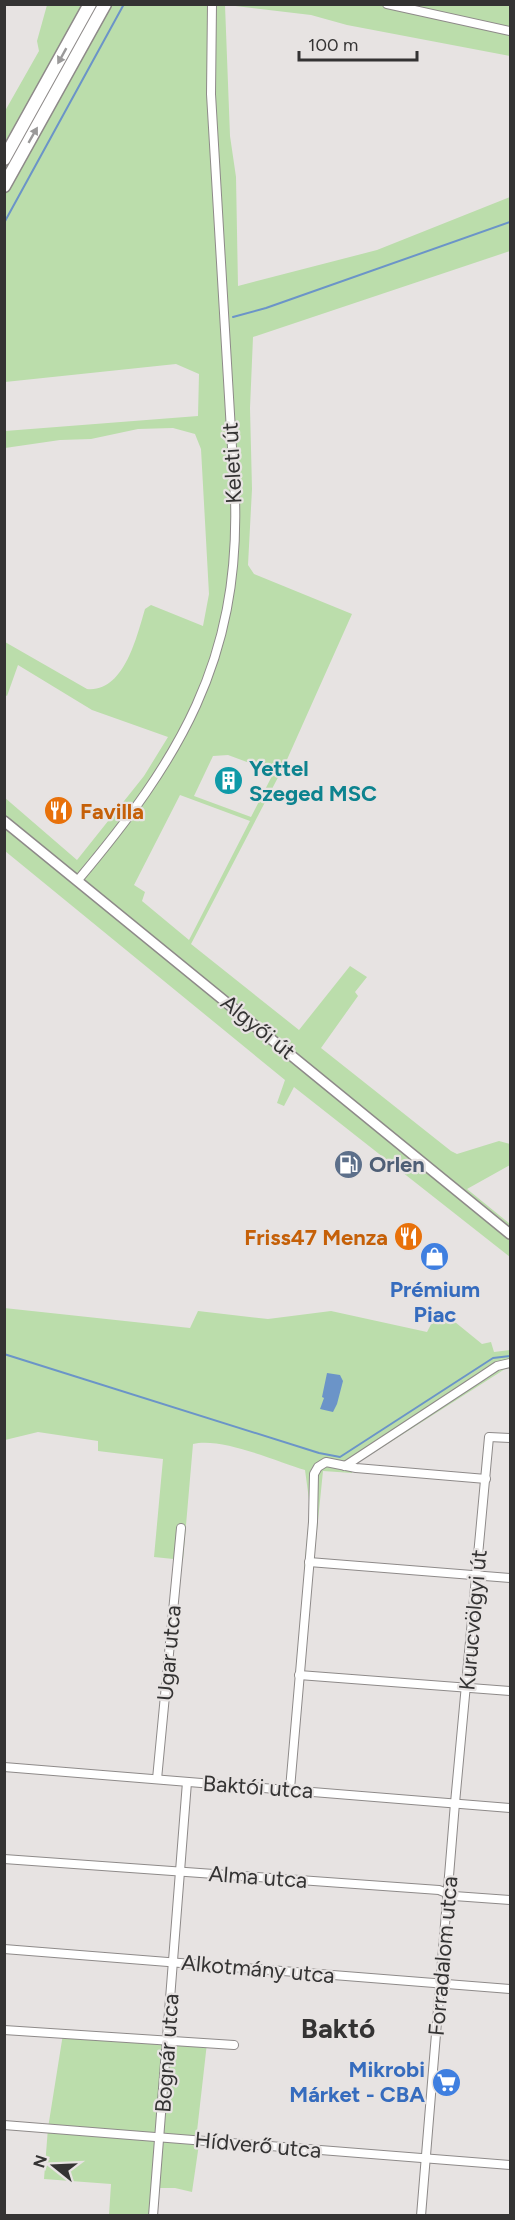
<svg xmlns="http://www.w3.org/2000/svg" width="515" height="2220" viewBox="0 0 515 2220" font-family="Figtree,sans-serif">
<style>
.green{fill:#bbddab;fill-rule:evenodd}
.water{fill:#6b94c8}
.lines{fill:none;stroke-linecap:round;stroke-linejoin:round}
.stream{stroke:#6b94c8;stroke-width:2}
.minor-casing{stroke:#8e8a89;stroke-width:10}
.major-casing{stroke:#8e8a89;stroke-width:12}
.highway-casing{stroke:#8e8a89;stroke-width:15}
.minor{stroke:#fff;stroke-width:8}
.major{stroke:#fff;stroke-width:9}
.highway{stroke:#fff;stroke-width:12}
.oneway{fill:#9a9999}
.labels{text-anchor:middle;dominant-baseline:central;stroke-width:4.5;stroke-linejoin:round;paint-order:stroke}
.street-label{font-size:22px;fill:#343333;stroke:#e7e3e2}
.culture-label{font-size:22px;font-weight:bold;fill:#0d838f;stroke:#e7e3e2;text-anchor:start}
.food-label{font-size:22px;font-weight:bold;fill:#c56008;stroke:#e7e3e2;text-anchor:start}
.service-label{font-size:22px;font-weight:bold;fill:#4e5e75;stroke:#e7e3e2;text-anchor:start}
.shop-label{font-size:22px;font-weight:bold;fill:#366cbe;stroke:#e7e3e2}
.district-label{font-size:28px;font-weight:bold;fill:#343333;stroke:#e7e3e2}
</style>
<rect width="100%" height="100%" fill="#e7e3e2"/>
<g class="green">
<path d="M 47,5 L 225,5 L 230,136 L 236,177 L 238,286 L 377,250 L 510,197 L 510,251 L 253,337 L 250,408 L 252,489 L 248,565 L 254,574 L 352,614 L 285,764 L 191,944 L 299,1030 L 350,966 L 367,977 L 355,992 L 358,996 L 321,1048 L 451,1151 L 457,1154 L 499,1141 L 510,1144 L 510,1165 L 467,1189 L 510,1224 L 510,1257 L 294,1087 L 284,1106 L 277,1103 L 285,1080 L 5,851 L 4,797 L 77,860 L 144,776 L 168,737 L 92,710 L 18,665 L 7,696 L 4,694 L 5,642 L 87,689 C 124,693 137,636 145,609 L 151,605 L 203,626 L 209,594 L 201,449 L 195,434 L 173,428 L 138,429 L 91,439 L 60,440 L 5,448 L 5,431 L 198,416 L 199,374 L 176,364 L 5,382 L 5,111 L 39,51 L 37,41 ZM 228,755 L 274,772 L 251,817 L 194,796 L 213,756 ZM 180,795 L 250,821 L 189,940 L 142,901 L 145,892 L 134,885 Z"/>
<path d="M 227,5 L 510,5 L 510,56 L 347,25 L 311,15 Z"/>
<path d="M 4,1308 L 190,1328 L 198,1311 L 268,1319 L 331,1311 L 427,1332 L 439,1309 L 482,1344 L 491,1342 L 494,1352 L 510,1350 L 510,1367 L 505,1369 L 353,1466 L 352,1473 L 323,1471 L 313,1570 L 304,1569 L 310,1507 L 305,1470 C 276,1461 221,1437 193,1444 L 183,1560 L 154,1557 L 163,1459 L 98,1451 L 98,1441 L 38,1432 L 5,1440 Z"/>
<path d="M 63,2034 L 207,2043 L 196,2140 L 199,2144 L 192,2192 L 175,2188 L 155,2188 L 153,2215 L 109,2215 L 111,2184 L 44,2179 L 48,2128 Z"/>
</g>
<path class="water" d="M 327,1373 L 340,1375 L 343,1381 L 337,1404 L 333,1412 L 320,1409 L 324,1398 L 322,1397 Z"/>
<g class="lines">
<g class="stream">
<path d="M 4,223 L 124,4"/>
<path d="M 233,317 L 266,308 L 510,222"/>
<path d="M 4,1354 L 319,1453 L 340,1457 L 493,1358 L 510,1356"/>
</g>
<defs>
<g id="minor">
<path d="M 387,4 L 510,31"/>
<path d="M 78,880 C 179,760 240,661 235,498 L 211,94 L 212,4"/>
<path d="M 345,1466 L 479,1378 L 497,1366 L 510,1363"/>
<path d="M 309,1562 L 510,1578"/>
<path d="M 299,1675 L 510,1691"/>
<path d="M 4,1767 L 510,1808"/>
<path d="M 157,1779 L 181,1528"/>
<path d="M 290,1789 L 313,1522 L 314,1474 L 318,1467 L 326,1462 L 356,1468 L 486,1479"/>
<path d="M 4,1859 L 439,1890 L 454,1896 L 510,1900"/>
<path d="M 4,1949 L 510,1989"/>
<path d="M 4,2030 L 234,2045"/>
<path d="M 4,2125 L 510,2165"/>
<path d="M 153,2216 L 187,1782"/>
<path d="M 421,2216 L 455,1803 L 489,1437 L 510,1438"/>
</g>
<path id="major" d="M 4,821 L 510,1234"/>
<g id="highway">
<path d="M 4,159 L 90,4"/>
<path d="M 4,186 L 105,4"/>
</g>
</defs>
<use href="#minor" class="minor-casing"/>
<use href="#major" class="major-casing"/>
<use href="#highway" class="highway-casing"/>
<use href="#minor" class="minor"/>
<use href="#major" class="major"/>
<use href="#highway" class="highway"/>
</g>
<defs><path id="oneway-solid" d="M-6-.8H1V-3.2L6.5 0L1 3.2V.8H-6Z" transform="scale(1.5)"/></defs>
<g class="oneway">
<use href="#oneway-solid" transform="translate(62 56) rotate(119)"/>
<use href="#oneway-solid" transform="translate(33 135) rotate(-60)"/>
</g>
<defs>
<symbol id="building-disc" viewBox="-11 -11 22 22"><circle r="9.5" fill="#0f9aa8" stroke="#e7e3e2"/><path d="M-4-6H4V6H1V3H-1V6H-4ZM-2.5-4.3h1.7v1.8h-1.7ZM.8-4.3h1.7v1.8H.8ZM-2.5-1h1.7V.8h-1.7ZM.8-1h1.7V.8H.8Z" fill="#fff"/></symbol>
<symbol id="restaurant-disc" viewBox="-11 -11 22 22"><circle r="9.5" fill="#e8710a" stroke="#e7e3e2"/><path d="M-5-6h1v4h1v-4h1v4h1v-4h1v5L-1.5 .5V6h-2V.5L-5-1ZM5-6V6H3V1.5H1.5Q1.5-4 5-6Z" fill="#fff"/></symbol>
<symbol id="fuel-disc" viewBox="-11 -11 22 22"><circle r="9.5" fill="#5c6f8a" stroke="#e7e3e2"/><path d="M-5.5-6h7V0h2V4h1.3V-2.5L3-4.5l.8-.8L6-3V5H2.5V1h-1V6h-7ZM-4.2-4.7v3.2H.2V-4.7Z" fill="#fff"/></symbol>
<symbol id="shop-disc" viewBox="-11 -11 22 22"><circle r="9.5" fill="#3f7fe0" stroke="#e7e3e2"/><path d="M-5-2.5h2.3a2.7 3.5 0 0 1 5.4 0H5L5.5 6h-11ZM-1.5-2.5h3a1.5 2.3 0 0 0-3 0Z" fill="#fff"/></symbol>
<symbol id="supermarket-disc" viewBox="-11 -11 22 22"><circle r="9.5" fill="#3f7fe0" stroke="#e7e3e2"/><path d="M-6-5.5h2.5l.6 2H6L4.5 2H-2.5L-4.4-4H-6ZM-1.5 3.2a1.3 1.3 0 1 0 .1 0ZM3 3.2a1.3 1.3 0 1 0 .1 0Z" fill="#fff"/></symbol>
</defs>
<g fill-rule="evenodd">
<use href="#building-disc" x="212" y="764" width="33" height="33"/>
<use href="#restaurant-disc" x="42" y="794" width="33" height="33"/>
<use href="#fuel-disc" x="332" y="1148" width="33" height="33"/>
<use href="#restaurant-disc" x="392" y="1220" width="33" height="33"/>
<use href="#shop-disc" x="418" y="1240" width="33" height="33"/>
<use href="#supermarket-disc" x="430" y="2066" width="33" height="33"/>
</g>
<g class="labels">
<g class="street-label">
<text transform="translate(232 463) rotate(-93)">Keleti út</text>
<text transform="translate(258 1027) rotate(39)">Algyői út</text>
<text transform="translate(473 1620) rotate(-85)">Kurucvölgyi út</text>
<text transform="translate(169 1653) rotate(-85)">Ugar utca</text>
<text transform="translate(258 1787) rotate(4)">Baktói utca</text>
<text transform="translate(258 1877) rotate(4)">Alma utca</text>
<text transform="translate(443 1956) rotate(-85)">Forradalom utca</text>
<text transform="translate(258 1969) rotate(5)">Alkotmány utca</text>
<text transform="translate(167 2053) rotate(-86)">Bognár utca</text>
<text transform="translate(258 2145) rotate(5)">Hídverő utca</text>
</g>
<g class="culture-label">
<text x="249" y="768">Yettel<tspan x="249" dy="25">Szeged MSC</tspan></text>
</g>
<g class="food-label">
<text x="80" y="811">Favilla</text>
<text x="388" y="1237" text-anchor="end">Friss47 Menza</text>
</g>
<g class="service-label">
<text x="369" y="1164">Orlen</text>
</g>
<g class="shop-label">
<text x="435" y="1289">Prémium<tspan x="435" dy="25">Piac</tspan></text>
<text x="425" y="2069" text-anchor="end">Mikrobi<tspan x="425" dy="25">Márket - CBA</tspan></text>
</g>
<g class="district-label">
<text x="338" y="2028">Baktó</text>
</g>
</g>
<rect width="515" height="2220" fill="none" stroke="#343333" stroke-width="12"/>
<g transform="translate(54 2166) rotate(288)" stroke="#e7e3e2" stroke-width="4.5" paint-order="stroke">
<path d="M0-4.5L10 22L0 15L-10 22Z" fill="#343333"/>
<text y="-9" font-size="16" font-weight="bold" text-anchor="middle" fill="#343333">N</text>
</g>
<path d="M299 51v9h118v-9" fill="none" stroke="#343333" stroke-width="3"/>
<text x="308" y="51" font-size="18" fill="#343333" stroke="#e7e3e2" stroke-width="4.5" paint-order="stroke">100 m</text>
</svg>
